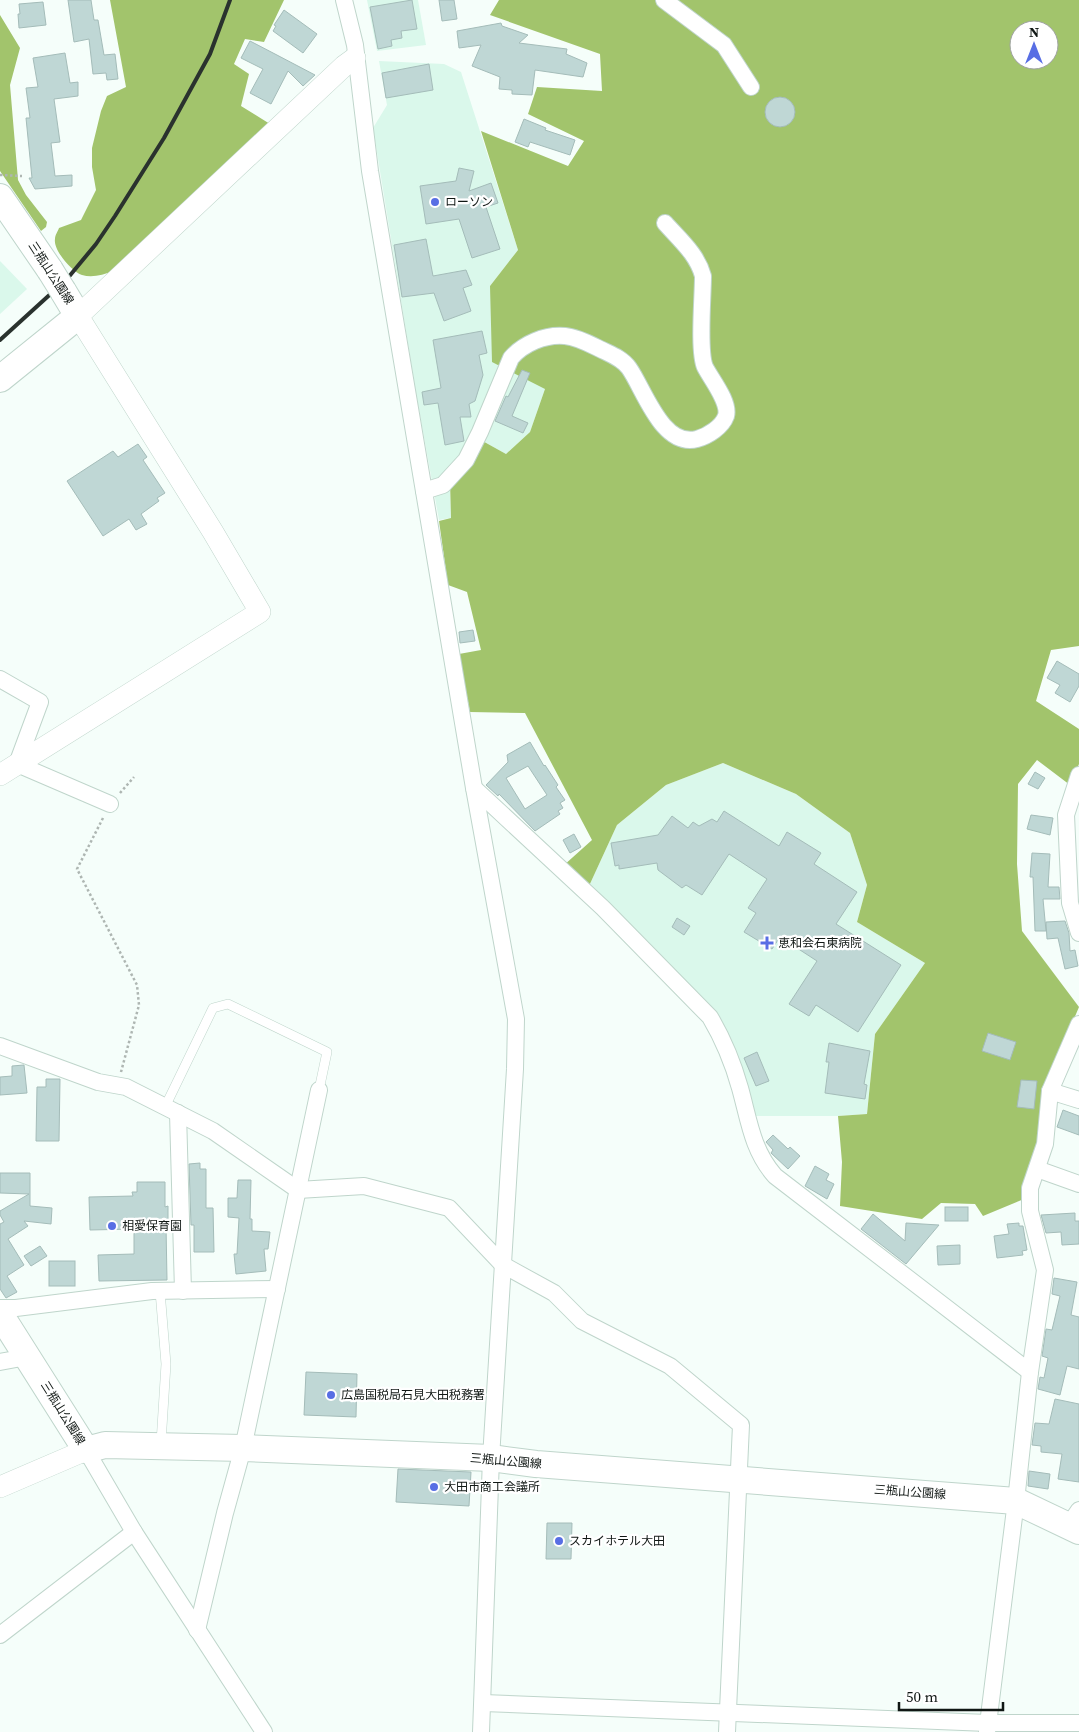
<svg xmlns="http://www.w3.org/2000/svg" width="1079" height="1732" viewBox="0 0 1079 1732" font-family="'Source Serif 4','Noto Sans JP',serif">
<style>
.built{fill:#daf8eb}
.forest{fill:#a2c46c;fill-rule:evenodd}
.building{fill:#bfd7d5;stroke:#a4bcb9;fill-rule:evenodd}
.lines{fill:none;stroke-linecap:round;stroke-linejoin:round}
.service-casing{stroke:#bfd5cb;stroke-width:10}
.minor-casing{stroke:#bfd5cb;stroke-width:18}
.tertiary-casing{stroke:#bfd5cb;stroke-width:22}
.primary-casing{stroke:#bfd5cb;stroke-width:28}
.path{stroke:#aeb6b2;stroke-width:2.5;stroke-dasharray:2.5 2.5;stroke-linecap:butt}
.service{stroke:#fff;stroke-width:9}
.minor{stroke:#fff;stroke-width:16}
.tertiary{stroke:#fff;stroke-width:21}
.primary{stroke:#fff;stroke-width:26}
.rail{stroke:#2a322e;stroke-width:4}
.primary-bridge-casing{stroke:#bfd5cb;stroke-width:28;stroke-linecap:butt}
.primary-bridge{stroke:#fff;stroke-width:26}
.poi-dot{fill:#586ee4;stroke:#fff;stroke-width:2}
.labels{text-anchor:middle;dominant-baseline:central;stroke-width:4.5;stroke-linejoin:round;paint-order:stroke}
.poi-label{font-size:12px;fill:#101714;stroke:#fff;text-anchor:start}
.street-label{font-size:12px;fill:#101714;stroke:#fff}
</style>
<rect width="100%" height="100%" fill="#f5fefa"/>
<g class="built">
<path d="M 367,0 L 418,0 L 426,45 L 377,51 Z"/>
<path d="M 379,61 L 444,64 L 461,72 L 518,250 L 490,286 L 545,389 L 530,432 L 506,454 L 470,434 L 450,480 L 451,518 L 439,520 L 416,393 L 373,128 L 387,105 Z"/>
<path d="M 0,261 L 27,289 L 0,314 Z"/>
<path d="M 723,763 L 796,794 L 850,833 L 867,885 L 857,922 L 925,963 L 875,1034 L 867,1114 L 838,1116 L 751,1116 L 725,1028 L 589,886 L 617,825 L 666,785 Z"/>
</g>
<g class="forest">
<path d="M 110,0 L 284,0 L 264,42 L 245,39 L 234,64 L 249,74 L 241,106 L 270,124 L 113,271 C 103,275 92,278 82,275 C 72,272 53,250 55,239 C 55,235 58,231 59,228 L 81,220 L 96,190 L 92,167 L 92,148 L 101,111 L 107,96 L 126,87 Z"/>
<path d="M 499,0 L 1079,0 L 1079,646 L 1051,650 L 1036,701 L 1079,729 L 1079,764 L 1070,785 L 1037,760 L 1018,784 L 1017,864 L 1022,931 L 1079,1007 L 1051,1073 L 1039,1140 L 1024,1199 L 983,1216 L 975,1204 L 941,1203 L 922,1219 L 840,1206 L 842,1162 L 838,1116 L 867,1114 L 875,1034 L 925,963 L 857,922 L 867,885 L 850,833 L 796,794 L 723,763 L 666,785 L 617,825 L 589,886 L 563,866 L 592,840 L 525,713 L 470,712 L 459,654 L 481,650 L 467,592 L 448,585 L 439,521 L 451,518 L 450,480 L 470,434 L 506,454 L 530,432 L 545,389 L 492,362 L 490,286 L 518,250 L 481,131 L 568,166 L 584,141 L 528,114 L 537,87 L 602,91 L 600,54 L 490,15 ZM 1019,30 L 1049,30 L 1049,60 L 1019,60 Z"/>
<path d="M 0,15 L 20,48 L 10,85 L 18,180 L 26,195 L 47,222 L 46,227 L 41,231 L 0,171 Z"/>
</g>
<g class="building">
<path d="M 68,0 L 91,0 L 94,20 L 98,20 L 104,55 L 115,54 L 118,79 L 107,80 L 106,73 L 93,74 L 89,39 L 74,42 Z"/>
<path d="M 412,0 L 417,29 L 401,31 L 402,38 L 391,40 L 392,46 L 378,49 L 370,7 Z"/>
<path d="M 439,0 L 454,0 L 457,19 L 442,21 Z"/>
<path d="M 43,2 L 46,25 L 19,28 L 18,14 L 20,14 L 19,4 Z"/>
<path d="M 284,10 L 317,34 L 303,53 L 273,31 L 276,26 L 274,25 Z"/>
<path d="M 501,23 L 502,26 L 528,35 L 519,43 L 567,49 L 566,54 L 587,63 L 583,77 L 535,70 L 532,95 L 512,94 L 512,90 L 499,89 L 500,77 L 472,66 L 481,45 L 459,48 L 457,31 Z"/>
<path d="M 250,41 L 275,54 L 315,75 L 303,86 L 288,71 L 271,104 L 250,93 L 263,69 L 241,58 Z"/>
<path d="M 65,53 L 70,83 L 78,82 L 78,96 L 54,99 L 60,142 L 51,143 L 55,176 L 72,175 L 72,186 L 35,189 L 29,178 L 32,178 L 26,118 L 30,118 L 26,88 L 38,87 L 33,58 Z"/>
<path d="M 429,64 L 433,90 L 386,98 L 382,73 Z"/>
<circle cx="780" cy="112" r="15"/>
<path d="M 524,119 L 546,128 L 545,130 L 575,140 L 570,155 L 530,142 L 528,147 L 515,142 Z"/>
<path d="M 459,168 L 474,171 L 469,191 L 491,183 L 498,203 L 486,207 L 500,249 L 472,258 L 459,219 L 426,224 L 420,186 L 456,181 Z"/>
<path d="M 426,239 L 433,276 L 466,270 L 472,285 L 463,288 L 471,311 L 444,321 L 434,293 L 402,297 L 394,245 Z"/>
<path d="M 482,331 L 487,353 L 479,355 L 483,375 L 475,401 L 469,404 L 471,417 L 460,417 L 464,441 L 445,445 L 438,403 L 424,405 L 422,392 L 441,388 L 433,340 Z"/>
<path d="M 522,370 L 530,373 L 512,416 L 528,423 L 523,433 L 495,421 L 506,396 L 508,397 Z"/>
<path d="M 138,444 L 147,457 L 143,460 L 165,493 L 157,498 L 159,501 L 141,514 L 147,524 L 136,530 L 129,519 L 103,536 L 67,481 L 113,451 L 118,457 Z"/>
<path d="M 473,630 L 475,641 L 460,643 L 459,632 Z"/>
<path d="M 1057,661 L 1079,674 L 1079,686 L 1070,702 L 1055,693 L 1060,685 L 1047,678 Z"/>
<path d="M 530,742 L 544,766 L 545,765 L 558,785 L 556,787 L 565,800 L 560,803 L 563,808 L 558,811 L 560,814 L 535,831 L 499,794 L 498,796 L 486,785 L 508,762 L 507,755 ZM 528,766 L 547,795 L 525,809 L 506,778 Z"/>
<path d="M 1035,772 L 1045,778 L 1038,789 L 1028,784 Z"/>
<path d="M 724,811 L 779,846 L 787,832 L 821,853 L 814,864 L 857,892 L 836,924 L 901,965 L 858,1032 L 816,1005 L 809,1016 L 789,1004 L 817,961 L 780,937 L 772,949 L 744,932 L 756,913 L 748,908 L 767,879 L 729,854 L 702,895 L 686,885 L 682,888 L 658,870 L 657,863 L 619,869 L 619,865 L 615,866 L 611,843 L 658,835 L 672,816 L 688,828 L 693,822 L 699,826 L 712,819 L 717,822 Z"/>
<path d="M 1031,815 L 1053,818 L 1050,835 L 1027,829 Z"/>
<path d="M 574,834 L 581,847 L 570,853 L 563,840 Z"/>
<path d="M 1032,853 L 1050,854 L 1048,887 L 1059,887 L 1060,899 L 1043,899 L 1046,931 L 1035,931 L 1033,877 L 1030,877 Z"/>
<path d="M 677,918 L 690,926 L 684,935 L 672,927 Z"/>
<path d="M 1065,921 L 1069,933 L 1070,951 L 1075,950 L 1078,966 L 1065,969 L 1058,938 L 1047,939 L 1046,922 Z"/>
<path d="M 988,1033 L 1016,1042 L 1010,1060 L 982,1051 Z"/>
<path d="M 829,1043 L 870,1051 L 864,1084 L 867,1085 L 865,1099 L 825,1093 L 829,1062 L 826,1062 Z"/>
<path d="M 757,1052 L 769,1081 L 756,1086 L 744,1058 Z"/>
<path d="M 24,1065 L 27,1093 L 0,1095 L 0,1077 L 12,1076 L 12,1066 Z"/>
<path d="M 46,1079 L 60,1079 L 59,1141 L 36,1141 L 37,1087 L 46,1087 Z"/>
<path d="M 1021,1080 L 1037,1081 L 1034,1109 L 1017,1107 Z"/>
<path d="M 1063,1110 L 1079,1116 L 1079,1135 L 1057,1127 Z"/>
<path d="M 773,1135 L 788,1149 L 790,1147 L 800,1156 L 788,1169 L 771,1153 L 773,1150 L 766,1142 Z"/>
<path d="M 200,1163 L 200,1169 L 206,1169 L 206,1208 L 213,1208 L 214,1252 L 194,1252 L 194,1225 L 191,1225 L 189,1164 Z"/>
<path d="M 815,1166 L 829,1174 L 826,1180 L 834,1184 L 827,1199 L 805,1186 Z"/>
<path d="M 0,1173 L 30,1173 L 30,1206 L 52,1208 L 51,1224 L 24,1221 L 28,1226 L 8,1239 L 24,1265 L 7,1276 L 17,1292 L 6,1298 L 0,1289 L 0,1224 L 4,1222 L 0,1215 L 0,1211 L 29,1194 L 0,1193 Z"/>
<path d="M 238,1180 L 251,1180 L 250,1219 L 252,1219 L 252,1231 L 270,1232 L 268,1249 L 264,1249 L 266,1271 L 236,1274 L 234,1254 L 237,1254 L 239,1218 L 228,1217 L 228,1198 L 237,1198 Z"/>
<path d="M 137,1182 L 165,1182 L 165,1207 L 168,1206 L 168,1225 L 166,1225 L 167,1280 L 99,1281 L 98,1255 L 134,1254 L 134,1229 L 90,1230 L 89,1197 L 133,1196 L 132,1192 L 137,1192 Z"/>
<rect x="945" y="1207" width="23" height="14"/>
<path d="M 1075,1213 L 1075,1221 L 1079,1221 L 1079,1244 L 1062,1245 L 1061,1232 L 1046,1233 L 1041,1215 Z"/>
<path d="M 873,1214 L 905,1241 L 906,1223 L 939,1225 L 906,1264 L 861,1229 Z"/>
<path d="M 1019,1223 L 1019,1226 L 1023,1226 L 1027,1250 L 1022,1251 L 1023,1255 L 997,1258 L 994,1236 L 1009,1234 L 1007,1224 Z"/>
<path d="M 960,1245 L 960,1264 L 938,1265 L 937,1246 Z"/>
<path d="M 40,1246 L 47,1256 L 31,1266 L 24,1256 Z"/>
<rect x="49" y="1261" width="26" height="25"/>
<path d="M 1054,1278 L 1077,1282 L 1071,1315 L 1079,1317 L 1079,1369 L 1067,1366 L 1060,1395 L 1038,1389 L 1040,1377 L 1044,1378 L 1048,1358 L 1042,1356 L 1046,1329 L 1052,1330 L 1060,1296 L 1052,1294 Z"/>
<path d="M 306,1372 L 357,1374 L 356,1417 L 304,1415 Z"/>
<path d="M 1055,1399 L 1079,1404 L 1079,1482 L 1058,1479 L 1062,1454 L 1041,1452 L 1041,1446 L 1032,1445 L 1035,1423 L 1049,1424 Z"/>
<path d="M 398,1469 L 471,1472 L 469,1506 L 396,1502 Z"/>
<path d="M 1029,1471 L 1050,1474 L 1048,1489 L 1028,1486 Z"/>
<path d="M 547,1523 L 572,1523 L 571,1559 L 546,1559 Z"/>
</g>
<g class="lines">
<defs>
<g id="service">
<path d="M 165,1107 L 213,1008 L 228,1004 L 327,1052 L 319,1090"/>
<path d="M 160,1291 L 166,1364 L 161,1443"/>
</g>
<g id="minor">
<path d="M 344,0 L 355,45 L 370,171 L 474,788 L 516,1019 L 515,1069 L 491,1458 L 481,1732"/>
<path d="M 664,0 L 724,45 L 751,87"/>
<path d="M 424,491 L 443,485 L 466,460 L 480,432 L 511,358 C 523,344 545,334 565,336 C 577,337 590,344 600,349 C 610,354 622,358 629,368 C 644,389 662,448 697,439 C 708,436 722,427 726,416 C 730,402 711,379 705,367 C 698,351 703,297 703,276 C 697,254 680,240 665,223"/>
<path d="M 0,679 L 40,702 L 17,764 L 110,804"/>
<path d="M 1079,775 L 1066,815 L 1070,903 L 1079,933"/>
<path d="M 474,788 L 603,908 L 710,1017 C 723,1039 733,1063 740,1088 C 749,1120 752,1150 775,1176 L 1030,1372"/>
<path d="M 0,1046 L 98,1082 L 126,1087 L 213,1131 L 298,1190 L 364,1186 L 449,1208 L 503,1265 L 554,1293 L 582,1321 L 670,1366 L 741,1425 L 727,1732"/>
<path d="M 1050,1091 L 1079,1100"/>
<path d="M 178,1113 L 183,1291"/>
<path d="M 1037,1169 L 1079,1184"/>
<path d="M 0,1308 L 16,1308 L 152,1291 L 277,1289"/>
<path d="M 0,1362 L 27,1357"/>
<path d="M 86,1450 L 134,1532 L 264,1732"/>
<path d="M 1068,1526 L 1079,1510"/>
<path d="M 197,1630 L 225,1513 L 243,1448 L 319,1090"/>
<path d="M 0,1635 L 134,1532"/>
<path d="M 483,1703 L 988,1723 L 1079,1723"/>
<path d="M 987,1732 L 1016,1501 L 1030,1372 L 1045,1270 L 1030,1211 L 1030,1188 L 1045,1144 L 1050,1091 L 1079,1024"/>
</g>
<g id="tertiary">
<path d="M 0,775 L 260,612 L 213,532 L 78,316 L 344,66 L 355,58"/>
<path d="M 0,1487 L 86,1450"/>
</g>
<g id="primary">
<path d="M 0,197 L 50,270"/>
<path d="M 0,379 L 78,316 L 63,291"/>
<path d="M 0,1314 L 86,1450 L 105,1445 L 243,1448 L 491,1458 L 536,1464 L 1016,1501 L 1079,1531"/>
</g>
</defs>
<use href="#service" class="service-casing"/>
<use href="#minor" class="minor-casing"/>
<use href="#tertiary" class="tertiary-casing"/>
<use href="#primary" class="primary-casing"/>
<g class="path">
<path d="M 0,175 L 22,176"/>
<path d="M 120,793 L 134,777"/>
<path d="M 103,818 L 77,869 L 137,985 L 139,1005 L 121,1072"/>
</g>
<use href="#service" class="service"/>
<use href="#minor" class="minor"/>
<use href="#tertiary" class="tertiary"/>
<use href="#primary" class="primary"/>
<path class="rail" d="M 0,340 L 67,279 L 96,244 L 115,216 L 164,138 L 210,54 L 230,0"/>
<defs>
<path id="primary-bridge" d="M 50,270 L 63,291"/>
</defs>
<use href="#primary-bridge" class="primary-bridge-casing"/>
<use href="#primary-bridge" class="primary-bridge"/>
</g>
<g class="poi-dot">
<circle cx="435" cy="202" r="5"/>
<path d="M764.5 935.5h5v5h5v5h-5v5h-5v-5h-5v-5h5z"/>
<circle cx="112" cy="1226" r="5"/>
<circle cx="331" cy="1395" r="5"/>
<circle cx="434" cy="1487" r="5"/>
<circle cx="559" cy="1541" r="5"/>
</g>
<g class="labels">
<g class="poi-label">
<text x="445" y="202">ローソン</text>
<text x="778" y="943">恵和会石東病院</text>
<text x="122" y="1226">相愛保育園</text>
<text x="341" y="1395">広島国税局石見大田税務署</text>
<text x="444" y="1487">大田市商工会議所</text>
<text x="569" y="1541">スカイホテル大田</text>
</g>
<g class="street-label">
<text transform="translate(51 273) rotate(57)">三瓶山公園線</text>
<text transform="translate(63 1413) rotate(58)">三瓶山公園線</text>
<text transform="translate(506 1461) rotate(5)">三瓶山公園線</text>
<text transform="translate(910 1492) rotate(4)">三瓶山公園線</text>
</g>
</g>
<g transform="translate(1034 45)"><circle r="24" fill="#ffffff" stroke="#9fa2a1"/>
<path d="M0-4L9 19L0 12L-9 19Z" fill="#586ee4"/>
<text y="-8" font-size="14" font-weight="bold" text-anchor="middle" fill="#101714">N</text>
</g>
<path d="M899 1702v8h104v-8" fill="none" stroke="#101714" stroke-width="2.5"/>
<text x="906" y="1702" font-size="15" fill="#101714" stroke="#ffffff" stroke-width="4" paint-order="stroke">50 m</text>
</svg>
